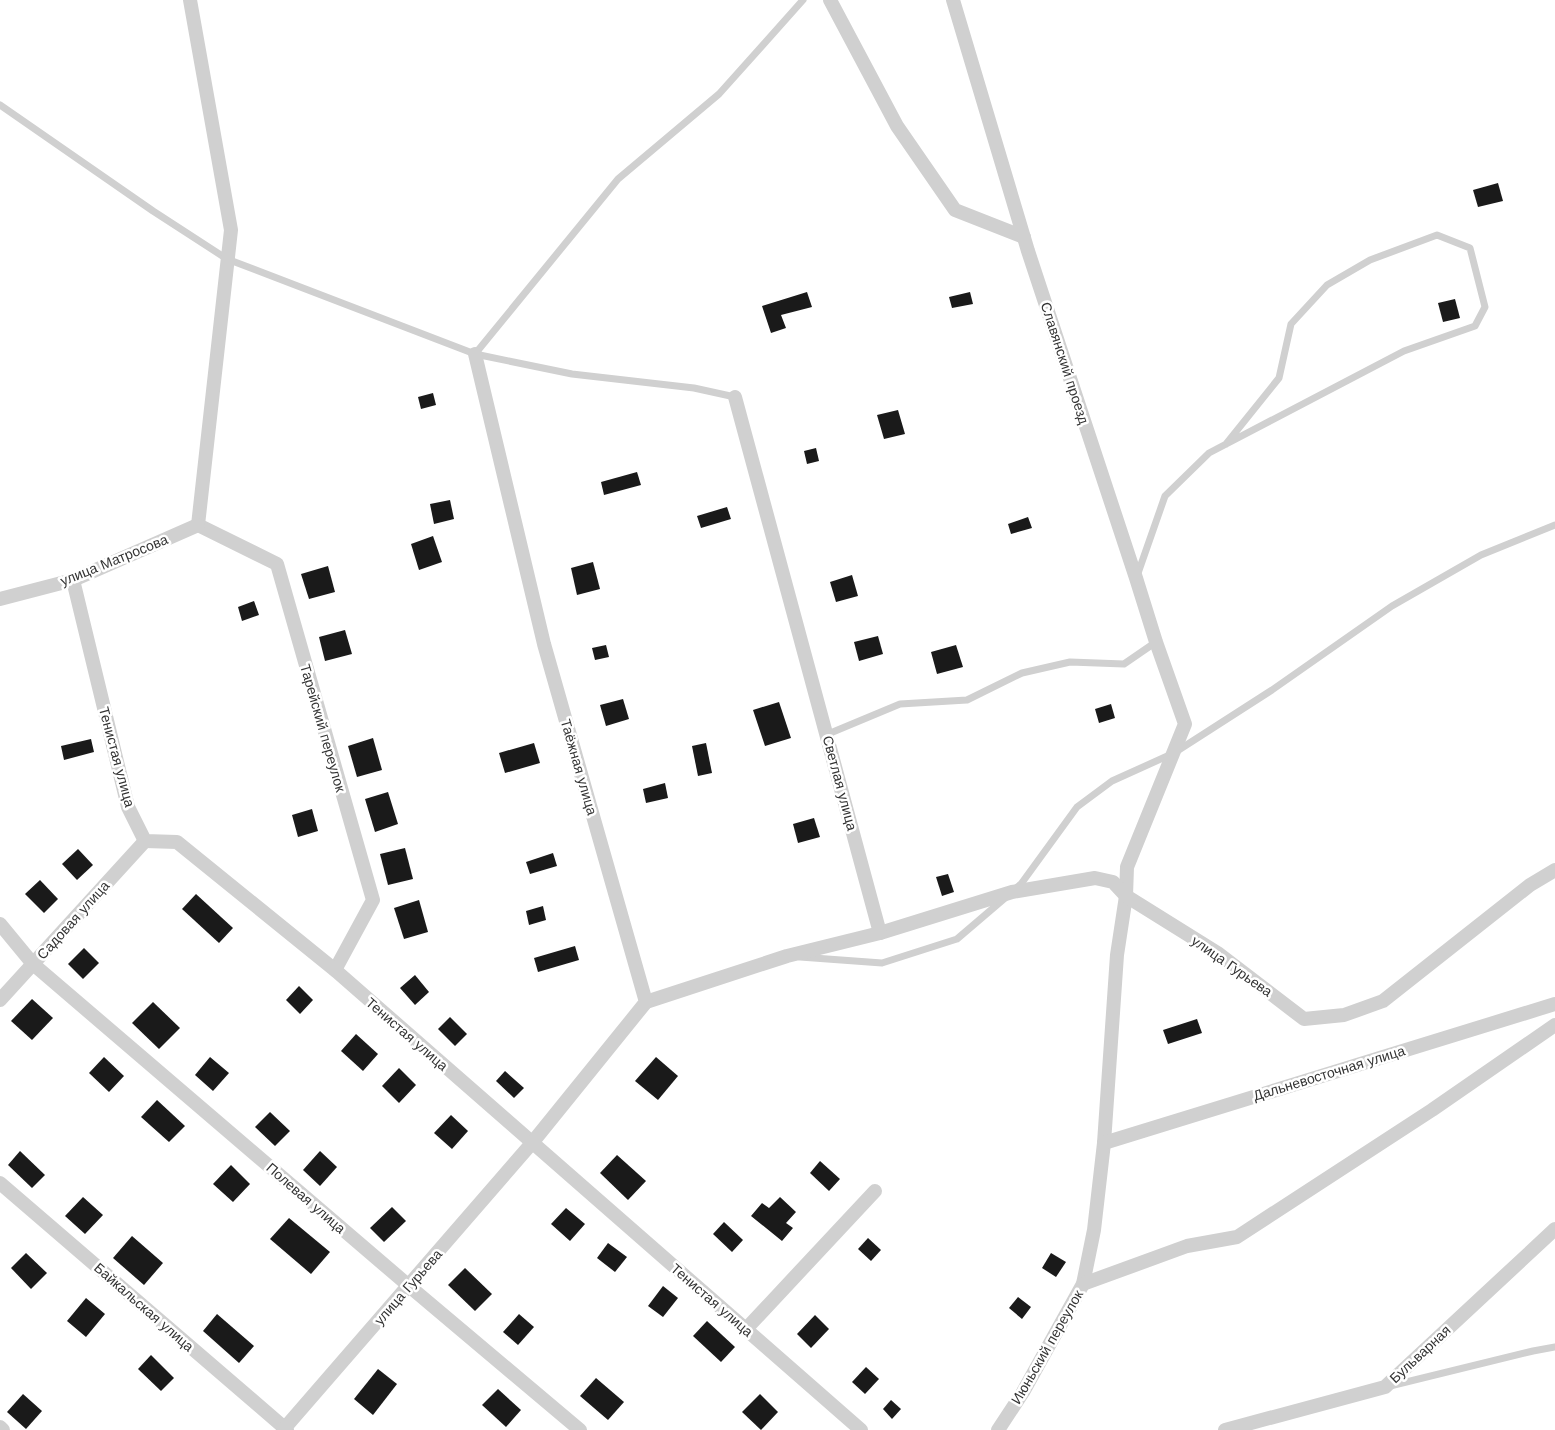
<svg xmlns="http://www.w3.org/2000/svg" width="1555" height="1430" viewBox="0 0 1555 1430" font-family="'Work Sans',sans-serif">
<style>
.building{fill:#1a1a1a}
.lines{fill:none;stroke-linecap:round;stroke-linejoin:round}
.lane{stroke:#d0d0d0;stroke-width:7}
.street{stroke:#d0d0d0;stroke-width:14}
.labels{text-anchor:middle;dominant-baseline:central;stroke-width:5;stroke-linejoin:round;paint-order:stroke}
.street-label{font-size:14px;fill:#333;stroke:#fff}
</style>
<rect width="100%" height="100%" fill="#fff"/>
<g class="building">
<path d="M 1498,183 L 1503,201 L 1478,207 L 1473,190 Z"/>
<path d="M 807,292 L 812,307 L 781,315 L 786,328 L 771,333 L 762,306 Z"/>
<path d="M 970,292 L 973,304 L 952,308 L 949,297 Z"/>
<path d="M 1455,299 L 1460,318 L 1443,322 L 1438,303 Z"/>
<path d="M 433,393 L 436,405 L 421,409 L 418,397 Z"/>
<path d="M 898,410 L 905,434 L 884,439 L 877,415 Z"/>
<path d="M 816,448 L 819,461 L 807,464 L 804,451 Z"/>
<path d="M 637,472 L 641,485 L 604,495 L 601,482 Z"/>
<path d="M 450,500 L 454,519 L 434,524 L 430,504 Z"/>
<path d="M 727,507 L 731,519 L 701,528 L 697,516 Z"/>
<path d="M 1028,517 L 1032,528 L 1011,534 L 1008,524 Z"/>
<path d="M 433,536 L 442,562 L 419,570 L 411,544 Z"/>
<path d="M 593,562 L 600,589 L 577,595 L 571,568 Z"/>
<path d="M 328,566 L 335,592 L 309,599 L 301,574 Z"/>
<path d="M 852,575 L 858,596 L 836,602 L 830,582 Z"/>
<path d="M 254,601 L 259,615 L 242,621 L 238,607 Z"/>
<path d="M 345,630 L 352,654 L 325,661 L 319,637 Z"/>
<path d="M 878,636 L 883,654 L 859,661 L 854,642 Z"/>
<path d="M 606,645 L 609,657 L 595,660 L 592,648 Z"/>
<path d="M 956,645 L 963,667 L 937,674 L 931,652 Z"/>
<path d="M 623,699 L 629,719 L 606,726 L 600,705 Z"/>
<path d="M 779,702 L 791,738 L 765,746 L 753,710 Z"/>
<path d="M 1111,704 L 1115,718 L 1099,723 L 1095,709 Z"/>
<path d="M 373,738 L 382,770 L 357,777 L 348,746 Z"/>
<path d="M 91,739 L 94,752 L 64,760 L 61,746 Z"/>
<path d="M 534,743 L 540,763 L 505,773 L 499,753 Z"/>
<path d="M 706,743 L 712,773 L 698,776 L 692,746 Z"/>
<path d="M 665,783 L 668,798 L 646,803 L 643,789 Z"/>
<path d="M 388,792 L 398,824 L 375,832 L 365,799 Z"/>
<path d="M 312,809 L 318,831 L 298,837 L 292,815 Z"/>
<path d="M 814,818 L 820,837 L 798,843 L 793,824 Z"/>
<path d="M 405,848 L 413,879 L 388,885 L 380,854 Z"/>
<path d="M 78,849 L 93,865 L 77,880 L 62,864 Z"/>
<path d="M 553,853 L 557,866 L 530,874 L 526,862 Z"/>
<path d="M 948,874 L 954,892 L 942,896 L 936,877 Z"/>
<path d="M 40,880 L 58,899 L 44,913 L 25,894 Z"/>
<path d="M 196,894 L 233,928 L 219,943 L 182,909 Z"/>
<path d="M 419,900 L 428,932 L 404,939 L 394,908 Z"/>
<path d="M 543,906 L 546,920 L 529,925 L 526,911 Z"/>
<path d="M 575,946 L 579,960 L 538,972 L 534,958 Z"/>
<path d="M 84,948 L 99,963 L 83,979 L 68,964 Z"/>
<path d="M 415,975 L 429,992 L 415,1005 L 400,988 Z"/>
<path d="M 299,986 L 313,1000 L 300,1014 L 286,1000 Z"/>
<path d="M 32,999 L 53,1018 L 32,1040 L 11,1021 Z"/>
<path d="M 153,1002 L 180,1028 L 159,1049 L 132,1023 Z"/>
<path d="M 450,1017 L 467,1034 L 455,1046 L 438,1029 Z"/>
<path d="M 1197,1019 L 1202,1033 L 1168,1044 L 1163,1030 Z"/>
<path d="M 356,1034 L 378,1054 L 363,1071 L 341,1051 Z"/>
<path d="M 104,1057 L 124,1076 L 109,1092 L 89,1073 Z"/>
<path d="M 210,1057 L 229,1073 L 213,1091 L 195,1075 Z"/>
<path d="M 656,1057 L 678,1076 L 658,1100 L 635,1081 Z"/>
<path d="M 399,1068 L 416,1085 L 399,1103 L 382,1086 Z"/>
<path d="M 505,1071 L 524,1088 L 514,1098 L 496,1081 Z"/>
<path d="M 157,1100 L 185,1126 L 169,1142 L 141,1117 Z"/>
<path d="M 270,1112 L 290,1131 L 275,1146 L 255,1127 Z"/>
<path d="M 451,1115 L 468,1131 L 452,1149 L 434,1133 Z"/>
<path d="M 20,1151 L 45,1175 L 32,1188 L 8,1165 Z"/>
<path d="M 320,1151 L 337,1167 L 320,1186 L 303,1170 Z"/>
<path d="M 617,1155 L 646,1181 L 628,1200 L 600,1173 Z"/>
<path d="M 820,1161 L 840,1179 L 829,1191 L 810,1173 Z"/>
<path d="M 231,1165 L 250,1184 L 233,1202 L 213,1184 Z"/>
<path d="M 83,1197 L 103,1215 L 85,1234 L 65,1216 Z"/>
<path d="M 780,1197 L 796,1212 L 786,1223 L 793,1228 L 782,1241 L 751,1216 L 762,1203 L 769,1208 Z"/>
<path d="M 392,1207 L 406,1221 L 384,1242 L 370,1228 Z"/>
<path d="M 566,1208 L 585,1224 L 570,1241 L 551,1224 Z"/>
<path d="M 289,1218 L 330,1252 L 311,1274 L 270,1239 Z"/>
<path d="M 724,1222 L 743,1240 L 732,1252 L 713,1234 Z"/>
<path d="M 132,1236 L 163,1263 L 144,1285 L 113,1258 Z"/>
<path d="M 868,1238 L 881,1250 L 871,1261 L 858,1249 Z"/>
<path d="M 608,1243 L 627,1257 L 615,1272 L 597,1258 Z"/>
<path d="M 26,1253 L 47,1273 L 31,1289 L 11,1268 Z"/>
<path d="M 1051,1253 L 1066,1262 L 1056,1277 L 1042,1268 Z"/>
<path d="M 465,1268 L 492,1294 L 475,1311 L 448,1285 Z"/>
<path d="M 663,1286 L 678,1298 L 663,1317 L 648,1306 Z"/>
<path d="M 1018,1297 L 1031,1307 L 1022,1319 L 1009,1308 Z"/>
<path d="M 86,1298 L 105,1314 L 86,1337 L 67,1321 Z"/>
<path d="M 217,1314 L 254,1346 L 239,1363 L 203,1331 Z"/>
<path d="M 519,1314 L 534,1327 L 518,1345 L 503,1332 Z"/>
<path d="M 815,1315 L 829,1329 L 811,1348 L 797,1334 Z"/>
<path d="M 707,1321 L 735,1347 L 721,1362 L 693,1336 Z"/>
<path d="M 151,1355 L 174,1378 L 161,1391 L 138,1369 Z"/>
<path d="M 866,1367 L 879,1379 L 865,1394 L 852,1382 Z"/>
<path d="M 378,1369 L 397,1384 L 373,1415 L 354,1399 Z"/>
<path d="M 596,1378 L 624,1402 L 608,1420 L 580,1396 Z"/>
<path d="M 498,1389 L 521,1410 L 506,1427 L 482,1405 Z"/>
<path d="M 23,1394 L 42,1411 L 26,1429 L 7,1412 Z"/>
<path d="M 760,1394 L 778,1412 L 761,1430 L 742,1412 Z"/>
<path d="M 891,1400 L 901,1409 L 892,1419 L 883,1409 Z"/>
</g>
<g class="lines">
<g class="lane">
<path d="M 0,105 L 153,211 L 227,259 L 475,354 L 572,374 L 694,388 L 735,397"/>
<path d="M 475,354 L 618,179 L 719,94 L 803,0"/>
<path d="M 1137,576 L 1165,496 L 1209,453 L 1404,351 L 1475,326 L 1485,307 L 1470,248 L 1437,235 L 1370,260 L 1327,285 L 1291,324 L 1279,378 L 1226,444"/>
<path d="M 828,734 L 900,704 L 967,700 L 1022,673 L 1070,662 L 1124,664 L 1156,642"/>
<path d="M 1015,889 L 1021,884 L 1077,807 L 1112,781 L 1174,753 L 1272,690 L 1392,606 L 1481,555 L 1555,525"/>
<path d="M 800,957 L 882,963 L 957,939 L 1005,898"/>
<path d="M 1390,1386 L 1533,1351 L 1555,1347"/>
</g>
<g class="street">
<path d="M 190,0 L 231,230 L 198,525"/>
<path d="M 830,0 L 897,126 L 955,210 L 1024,237"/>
<path d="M 953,0 L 1028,251 L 1136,578 L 1156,642 L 1185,724 L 1127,867 L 1126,896 L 1117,955 L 1104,1143 L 1094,1230 L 1083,1284 L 1023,1392 L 998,1430"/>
<path d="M 198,525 L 277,564 L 373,900 L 335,970"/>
<path d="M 73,580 L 128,807 L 145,841 L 177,842 L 335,970 L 861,1430"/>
<path d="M 0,599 L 73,580 L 198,525"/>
<path d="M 0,924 L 33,964 L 409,1286 L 580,1430"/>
<path d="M 880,933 L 1012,892 L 1095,878 L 1113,882 L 1126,896 L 1219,954 L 1304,1019 L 1344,1015 L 1383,1001 L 1530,885 L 1555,870"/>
<path d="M 0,1000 L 145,841"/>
<path d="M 646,1002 L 787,956 L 880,933 L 735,397"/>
<path d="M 1104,1143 L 1555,1004"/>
<path d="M 0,1183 L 287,1430"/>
<path d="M 1083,1284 L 1187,1246 L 1237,1237 L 1432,1110 L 1555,1025"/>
<path d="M 746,1329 L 875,1191"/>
<path d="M 0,1427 L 3,1430"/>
<path d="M 283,1430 L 532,1143 L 646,1002 L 544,644 L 475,354"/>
<path d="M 1225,1430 L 1385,1387 L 1555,1229"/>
</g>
</g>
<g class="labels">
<g class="street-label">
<text transform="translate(1065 363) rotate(72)">Славянский проезд</text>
<text transform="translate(114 560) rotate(-22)">улица Матросова</text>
<text transform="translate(323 728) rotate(74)">Тарейский переулок</text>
<text transform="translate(117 757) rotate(75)">Тенистая улица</text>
<text transform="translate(579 767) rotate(74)">Таёжная улица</text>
<text transform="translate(840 783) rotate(75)">Светлая улица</text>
<text transform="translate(73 920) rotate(-48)">Садовая улица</text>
<text transform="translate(1232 966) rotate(35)">улица Гурьева</text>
<text transform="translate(407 1034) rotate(41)">Тенистая улица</text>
<text transform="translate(1329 1073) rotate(-17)">Дальневосточная улица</text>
<text transform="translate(306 1198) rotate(41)">Полевая улица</text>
<text transform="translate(408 1287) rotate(-49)">улица Гурьева</text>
<text transform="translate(712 1300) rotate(41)">Тенистая улица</text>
<text transform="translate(144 1307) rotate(41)">Байкальская улица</text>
<text transform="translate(1047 1347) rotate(-60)">Июньский переулок</text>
<text transform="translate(1420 1354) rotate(-43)">Бульварная</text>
</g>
</g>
</svg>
